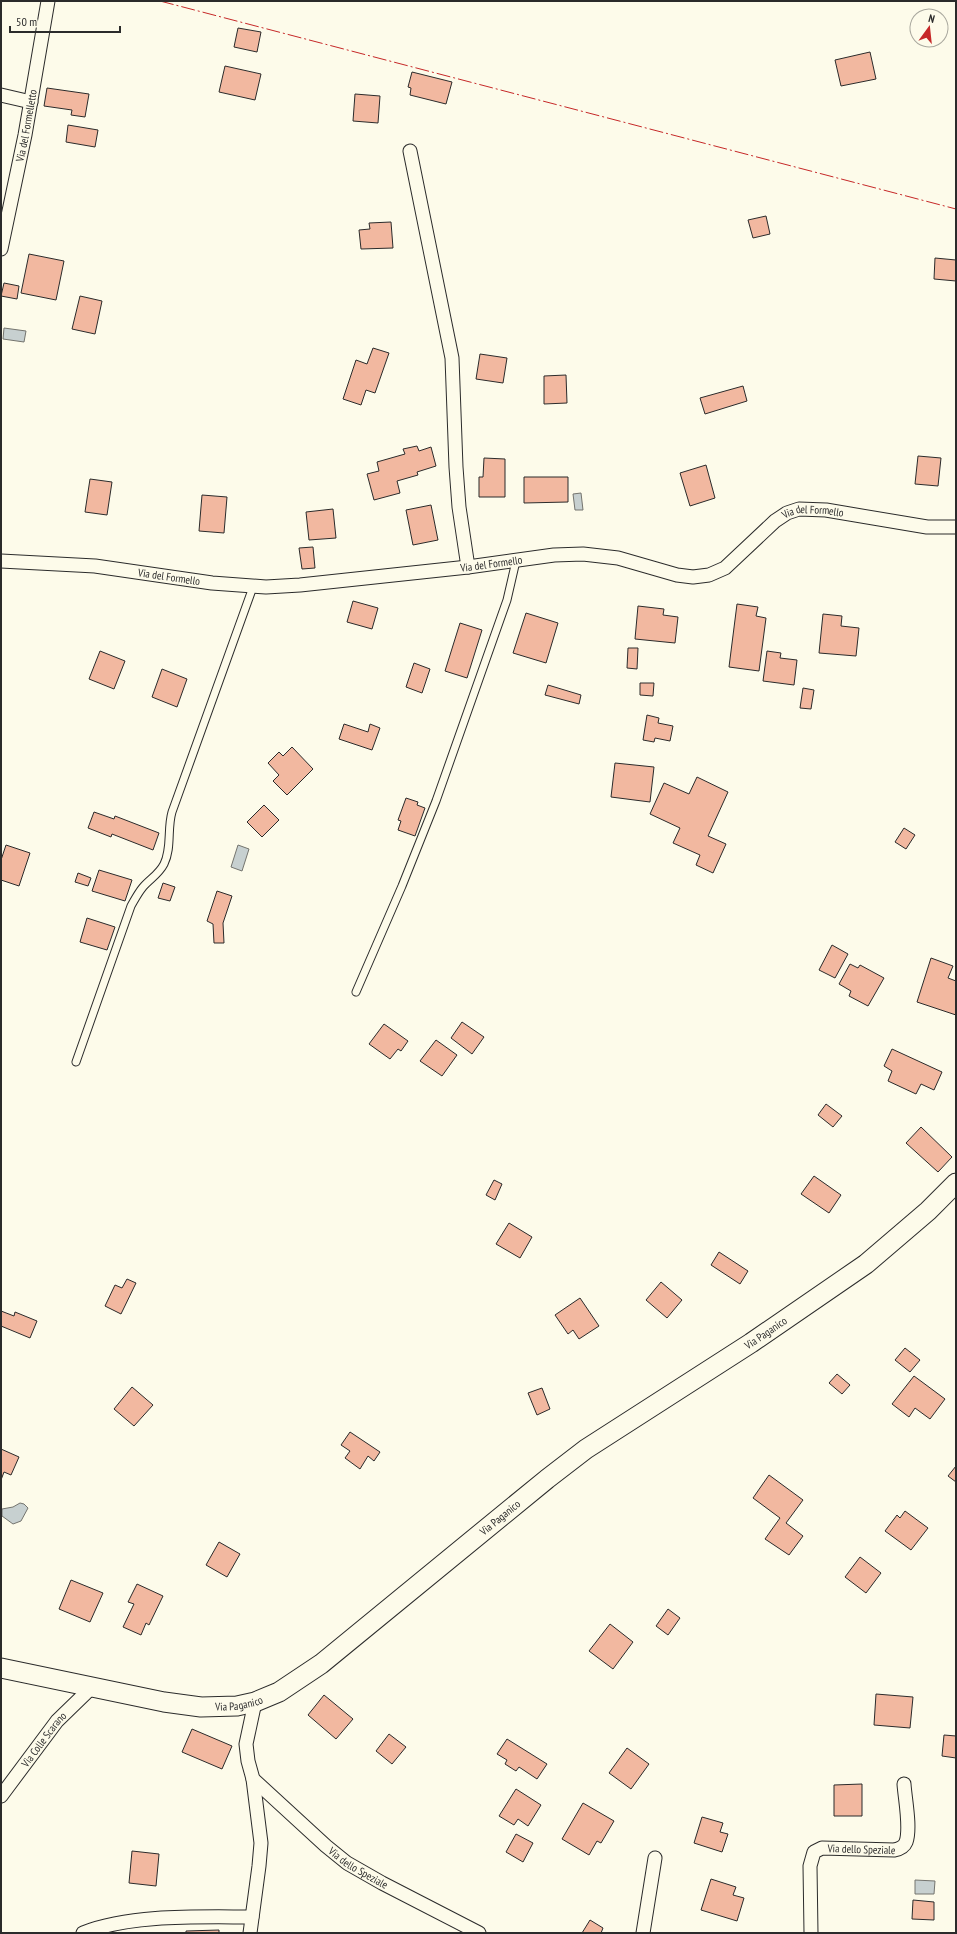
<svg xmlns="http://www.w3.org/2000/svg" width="957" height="1934" viewBox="0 0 957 1934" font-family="'PT Sans Narrow',sans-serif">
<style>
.water{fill:#c7d0d0;stroke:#74746e}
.building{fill:#f2b8a0;stroke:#2b2b2b}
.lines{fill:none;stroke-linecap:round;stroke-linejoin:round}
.lane-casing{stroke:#2b2b2b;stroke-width:9}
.street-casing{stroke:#2b2b2b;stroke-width:15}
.secondary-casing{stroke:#2b2b2b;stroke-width:21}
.lane{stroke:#fdfbea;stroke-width:7}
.street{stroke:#fdfbea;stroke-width:13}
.secondary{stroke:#fdfbea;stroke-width:19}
.power{stroke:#c62828;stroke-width:1;stroke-dasharray:14 3 2 3;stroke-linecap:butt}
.labels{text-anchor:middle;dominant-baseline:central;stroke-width:3;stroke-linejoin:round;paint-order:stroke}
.street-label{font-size:11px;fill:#2b2b2b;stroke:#fdfbea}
</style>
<rect width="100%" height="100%" fill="#fdfbea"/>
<g class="water">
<path d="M 4,328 L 26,331 L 24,342 L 3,339 Z"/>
<path d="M 581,493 L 583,510 L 575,510 L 573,494 Z"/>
<path d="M 238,845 L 249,849 L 242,871 L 231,867 Z"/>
<path d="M 20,1503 L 24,1504 L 28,1508 L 21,1521 L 13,1524 L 2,1516 L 2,1509 L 13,1507 Z"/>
<path d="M 915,1880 L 935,1881 L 934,1894 L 915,1894 Z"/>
</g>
<g class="building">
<path d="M 238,28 L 261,32 L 257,52 L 234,47 Z"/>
<path d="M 870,52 L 876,79 L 841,86 L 835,60 Z"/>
<path d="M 225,66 L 261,74 L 255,100 L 219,92 Z"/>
<path d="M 412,72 L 452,82 L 446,104 L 410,95 L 411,88 L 408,87 Z"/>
<path d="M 47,88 L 89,94 L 85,117 L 71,115 L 72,110 L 44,106 Z"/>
<path d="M 355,94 L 380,96 L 378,123 L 353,121 Z"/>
<path d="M 68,125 L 98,130 L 95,147 L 66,142 Z"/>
<path d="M 766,216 L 770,234 L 753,238 L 748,220 Z"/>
<path d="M 391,222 L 393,248 L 361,249 L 359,230 L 370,229 L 369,223 Z"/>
<path d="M 29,254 L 64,261 L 56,300 L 21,293 Z"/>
<path d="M 935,258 L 956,260 L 956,281 L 934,279 Z"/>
<path d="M 4,283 L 19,286 L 17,299 L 1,296 Z"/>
<path d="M 80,296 L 102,301 L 95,334 L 72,329 Z"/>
<path d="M 373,348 L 389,353 L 375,393 L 366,390 L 361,405 L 343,399 L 356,360 L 367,364 Z"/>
<path d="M 480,354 L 507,358 L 503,383 L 476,379 Z"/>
<path d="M 566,375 L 567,403 L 544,404 L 544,376 Z"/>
<path d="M 743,386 L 747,401 L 705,414 L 700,398 Z"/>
<path d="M 417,446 L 419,451 L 431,447 L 436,466 L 417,472 L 418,475 L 397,481 L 400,493 L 374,500 L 367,474 L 379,471 L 377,462 L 405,454 L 403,449 Z"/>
<path d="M 918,456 L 941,458 L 938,486 L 915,484 Z"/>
<path d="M 484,458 L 505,459 L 505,497 L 479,497 L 479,477 L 483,477 Z"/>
<path d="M 706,465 L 715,498 L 690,506 L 680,473 Z"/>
<path d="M 524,477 L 568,477 L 568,502 L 524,503 Z"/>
<path d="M 90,479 L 112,482 L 107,515 L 85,512 Z"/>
<path d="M 202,495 L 227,497 L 224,533 L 199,531 Z"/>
<path d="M 431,505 L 438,540 L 413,545 L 406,510 Z"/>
<path d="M 333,509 L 336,538 L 309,540 L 306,512 Z"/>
<path d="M 313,547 L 315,568 L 302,569 L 299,548 Z"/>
<path d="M 353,601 L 378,608 L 372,629 L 347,622 Z"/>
<path d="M 737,604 L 758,607 L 756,616 L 766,618 L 759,671 L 729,667 Z"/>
<path d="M 638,606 L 664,609 L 663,615 L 678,617 L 675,643 L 635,639 Z"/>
<path d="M 526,613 L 558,623 L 546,663 L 513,653 Z"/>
<path d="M 823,614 L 842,616 L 841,626 L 859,628 L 856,656 L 819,653 Z"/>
<path d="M 460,623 L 482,630 L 467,678 L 445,671 Z"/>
<path d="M 628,648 L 638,648 L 637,669 L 627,668 Z"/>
<path d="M 100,651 L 125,661 L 114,689 L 89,679 Z"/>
<path d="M 767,651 L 781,653 L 780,658 L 797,660 L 794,685 L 763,681 Z"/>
<path d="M 414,663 L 430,669 L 422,693 L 406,687 Z"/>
<path d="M 162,669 L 187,679 L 177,707 L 152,697 Z"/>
<path d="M 640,683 L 654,683 L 653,696 L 640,695 Z"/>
<path d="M 548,685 L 581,695 L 579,704 L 545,695 Z"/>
<path d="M 803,688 L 814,690 L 811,709 L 800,708 Z"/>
<path d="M 647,715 L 659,718 L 658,723 L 673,726 L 670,741 L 655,738 L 654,742 L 643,740 Z"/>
<path d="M 344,724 L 368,732 L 370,724 L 380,728 L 372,750 L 339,739 Z"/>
<path d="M 292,747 L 313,769 L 287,795 L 273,781 L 279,775 L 268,763 L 279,752 L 283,756 Z"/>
<path d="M 615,763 L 654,767 L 650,802 L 611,797 Z"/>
<path d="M 697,777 L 728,792 L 708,836 L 726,844 L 713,873 L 696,865 L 700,855 L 673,843 L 680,828 L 650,814 L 664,783 L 689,794 Z"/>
<path d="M 406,798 L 418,802 L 417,805 L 425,808 L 415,836 L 398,830 L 401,821 L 398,820 Z"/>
<path d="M 264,805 L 279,820 L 262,837 L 247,822 Z"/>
<path d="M 94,812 L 114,819 L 115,816 L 159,833 L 153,850 L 112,834 L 111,837 L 88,828 Z"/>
<path d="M 904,828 L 915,835 L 906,849 L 895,842 Z"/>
<path d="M 6,845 L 30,853 L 19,886 L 1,880 L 1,860 Z"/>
<path d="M 99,870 L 132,880 L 125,901 L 92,891 Z"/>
<path d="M 78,873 L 91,878 L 88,886 L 75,882 Z"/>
<path d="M 163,883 L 175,887 L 170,901 L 158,898 Z"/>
<path d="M 217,891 L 232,896 L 223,923 L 224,943 L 214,943 L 213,924 L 207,921 Z"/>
<path d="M 87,918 L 115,927 L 107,950 L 80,942 Z"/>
<path d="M 832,945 L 848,954 L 835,978 L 819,970 Z"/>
<path d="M 931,958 L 953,966 L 948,978 L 956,981 L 956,1015 L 917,1002 Z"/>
<path d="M 850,964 L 858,968 L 860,965 L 884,978 L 868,1006 L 849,996 L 851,991 L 839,984 Z"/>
<path d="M 462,1022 L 484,1037 L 472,1054 L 451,1038 Z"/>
<path d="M 384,1024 L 408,1041 L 401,1051 L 398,1049 L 390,1059 L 369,1044 Z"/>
<path d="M 436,1040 L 457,1055 L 442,1076 L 420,1061 Z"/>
<path d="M 892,1049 L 942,1072 L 934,1090 L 921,1084 L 916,1094 L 888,1081 L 892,1071 L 884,1066 Z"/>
<path d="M 826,1104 L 842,1116 L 833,1127 L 818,1115 Z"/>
<path d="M 921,1127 L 952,1157 L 938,1172 L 906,1143 Z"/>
<path d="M 814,1176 L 841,1195 L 829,1213 L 801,1194 Z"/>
<path d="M 494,1180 L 502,1184 L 495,1200 L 486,1195 Z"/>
<path d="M 509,1223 L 532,1237 L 520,1258 L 496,1244 Z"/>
<path d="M 719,1252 L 748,1271 L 740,1284 L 711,1265 Z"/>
<path d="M 127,1279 L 136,1283 L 121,1314 L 105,1306 L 115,1285 L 122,1288 Z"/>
<path d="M 661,1282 L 682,1300 L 667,1318 L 646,1300 Z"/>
<path d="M 580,1298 L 599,1326 L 579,1339 L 573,1330 L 568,1334 L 555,1315 Z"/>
<path d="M 1,1311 L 14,1316 L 15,1312 L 37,1321 L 30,1338 L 1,1326 Z"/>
<path d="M 905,1348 L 920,1360 L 910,1372 L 895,1360 Z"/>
<path d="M 837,1374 L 850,1385 L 842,1394 L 829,1383 Z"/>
<path d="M 914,1376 L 945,1399 L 930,1419 L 915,1408 L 909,1417 L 892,1404 Z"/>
<path d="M 132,1387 L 153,1405 L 134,1426 L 114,1409 Z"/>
<path d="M 542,1388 L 550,1409 L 537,1415 L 528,1393 Z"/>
<path d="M 350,1432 L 380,1452 L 374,1461 L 368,1456 L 360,1469 L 345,1458 L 350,1451 L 341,1445 Z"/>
<path d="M 1,1449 L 19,1457 L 11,1475 L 4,1472 L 1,1480 Z"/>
<path d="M 956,1466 L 956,1482 L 948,1476 Z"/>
<path d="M 769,1475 L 803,1500 L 786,1523 L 803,1536 L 789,1555 L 765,1539 L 780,1518 L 753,1498 Z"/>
<path d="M 905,1511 L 928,1528 L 911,1550 L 885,1531 L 897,1515 L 900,1518 Z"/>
<path d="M 219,1542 L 240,1554 L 227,1577 L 206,1565 Z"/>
<path d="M 860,1557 L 881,1573 L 866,1593 L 845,1577 Z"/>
<path d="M 71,1580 L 103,1593 L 90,1622 L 59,1609 Z"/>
<path d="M 137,1584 L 163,1596 L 149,1625 L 146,1623 L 141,1635 L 123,1627 L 134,1604 L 128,1602 Z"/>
<path d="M 668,1609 L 680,1618 L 668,1635 L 656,1626 Z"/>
<path d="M 610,1624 L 633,1642 L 613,1669 L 589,1651 Z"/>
<path d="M 876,1694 L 913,1697 L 910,1728 L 874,1725 Z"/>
<path d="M 324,1695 L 353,1719 L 336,1739 L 308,1715 Z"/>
<path d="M 192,1729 L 232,1746 L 222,1769 L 182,1752 Z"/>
<path d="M 389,1734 L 406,1747 L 392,1764 L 376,1751 Z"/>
<path d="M 944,1735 L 956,1736 L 956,1758 L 942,1756 Z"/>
<path d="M 507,1739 L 547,1764 L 537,1779 L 519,1767 L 516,1771 L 505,1764 L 507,1760 L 497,1754 Z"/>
<path d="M 627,1748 L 649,1764 L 631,1789 L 609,1773 Z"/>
<path d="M 862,1784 L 862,1816 L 834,1816 L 834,1785 Z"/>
<path d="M 516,1789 L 541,1805 L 528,1826 L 518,1819 L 514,1825 L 499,1816 Z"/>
<path d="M 583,1803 L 614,1821 L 601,1843 L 597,1841 L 589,1855 L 562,1839 Z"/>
<path d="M 702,1817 L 723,1823 L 720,1832 L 728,1834 L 722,1852 L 694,1843 Z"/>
<path d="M 516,1834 L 533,1843 L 523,1862 L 506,1852 Z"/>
<path d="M 132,1851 L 159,1854 L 156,1886 L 129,1883 Z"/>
<path d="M 711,1879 L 736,1887 L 733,1895 L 744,1898 L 737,1921 L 701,1910 Z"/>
<path d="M 913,1900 L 934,1902 L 934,1920 L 912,1919 Z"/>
<path d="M 590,1920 L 603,1928 L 601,1933 L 582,1933 Z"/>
<path d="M 219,1930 L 219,1933 L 186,1933 L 186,1931 Z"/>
</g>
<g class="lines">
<defs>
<g id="lane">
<path d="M 356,992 L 402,886 L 436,801 L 507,600 L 516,561"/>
<path d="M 76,1062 L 131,906 C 135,899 138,893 143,887 C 150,879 159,874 164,864 C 172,848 167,829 172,812 L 253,587"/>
</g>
<g id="street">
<path d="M 1,95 L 31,102"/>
<path d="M 410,151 L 452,358 L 456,467 L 459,507 L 468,567"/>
<path id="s1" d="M 1,249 L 25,135 L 48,1"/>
<path id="s2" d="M 1,561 L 95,566 L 212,583 L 266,587 L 300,585 L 468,567 L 554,555 L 583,554 L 618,558 L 677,575 L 693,577 L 709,575 L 725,568 L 775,521 L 787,513 L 799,509 L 826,510 L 927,527 L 956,527"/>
<path id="s3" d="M 255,1702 L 246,1744 L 248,1761 L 253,1779 L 326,1846 L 347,1863 L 382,1883 L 479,1933"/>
<path id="s4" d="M 1,1796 L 57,1721 L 92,1687"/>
<path d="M 83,1933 C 131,1914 200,1917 252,1917"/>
<path d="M 250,1933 L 259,1866 L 261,1843 L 253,1779"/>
<path d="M 643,1933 L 655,1858"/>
<path id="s5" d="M 811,1933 L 810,1866 L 814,1852 L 822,1848 L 894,1850 C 900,1849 904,1847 906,1842 C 911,1828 905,1799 904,1784"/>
</g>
<g id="secondary">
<path id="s6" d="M 1,1668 L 164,1702 L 201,1707 L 237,1706 L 255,1702 L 279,1692 L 321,1664 L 547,1479 L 586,1449 L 751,1343 L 866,1264 L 928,1211 L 956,1183"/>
</g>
</defs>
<use href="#lane" class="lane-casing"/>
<use href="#street" class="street-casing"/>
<use href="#secondary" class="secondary-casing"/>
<use href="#lane" class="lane"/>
<use href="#street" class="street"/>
<use href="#secondary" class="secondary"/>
<path class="power" d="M 160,1 L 956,209"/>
</g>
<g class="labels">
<g class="street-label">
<text stroke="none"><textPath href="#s1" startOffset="126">Via del Formelletto</textPath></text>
<text stroke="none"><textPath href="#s2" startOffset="841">Via del Formello</textPath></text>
<text stroke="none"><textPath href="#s2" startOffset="493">Via del Formello</textPath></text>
<text stroke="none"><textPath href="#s2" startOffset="169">Via del Formello</textPath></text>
<text stroke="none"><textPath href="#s6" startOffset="890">Via Paganico</textPath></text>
<text stroke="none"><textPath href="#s6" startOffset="566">Via Paganico</textPath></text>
<text stroke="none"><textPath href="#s6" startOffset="242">Via Paganico</textPath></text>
<text stroke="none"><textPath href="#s4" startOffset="71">Via Colle Scarano</textPath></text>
<text stroke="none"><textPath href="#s5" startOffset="130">Via dello Speziale</textPath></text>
<text stroke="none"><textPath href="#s3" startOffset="217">Via dello Speziale</textPath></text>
</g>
</g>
<rect width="957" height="1934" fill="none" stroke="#2b2b2b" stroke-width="4"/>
<g transform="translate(929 28) rotate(15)"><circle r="19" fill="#fdfbea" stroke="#a9a89e"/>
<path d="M0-3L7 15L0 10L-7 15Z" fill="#c62828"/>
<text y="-6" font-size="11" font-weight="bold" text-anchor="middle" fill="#2b2b2b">N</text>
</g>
<path d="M10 26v6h110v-6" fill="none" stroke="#2b2b2b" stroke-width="2"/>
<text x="16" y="26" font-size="12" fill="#2b2b2b" stroke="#fdfbea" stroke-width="3" paint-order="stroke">50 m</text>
</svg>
